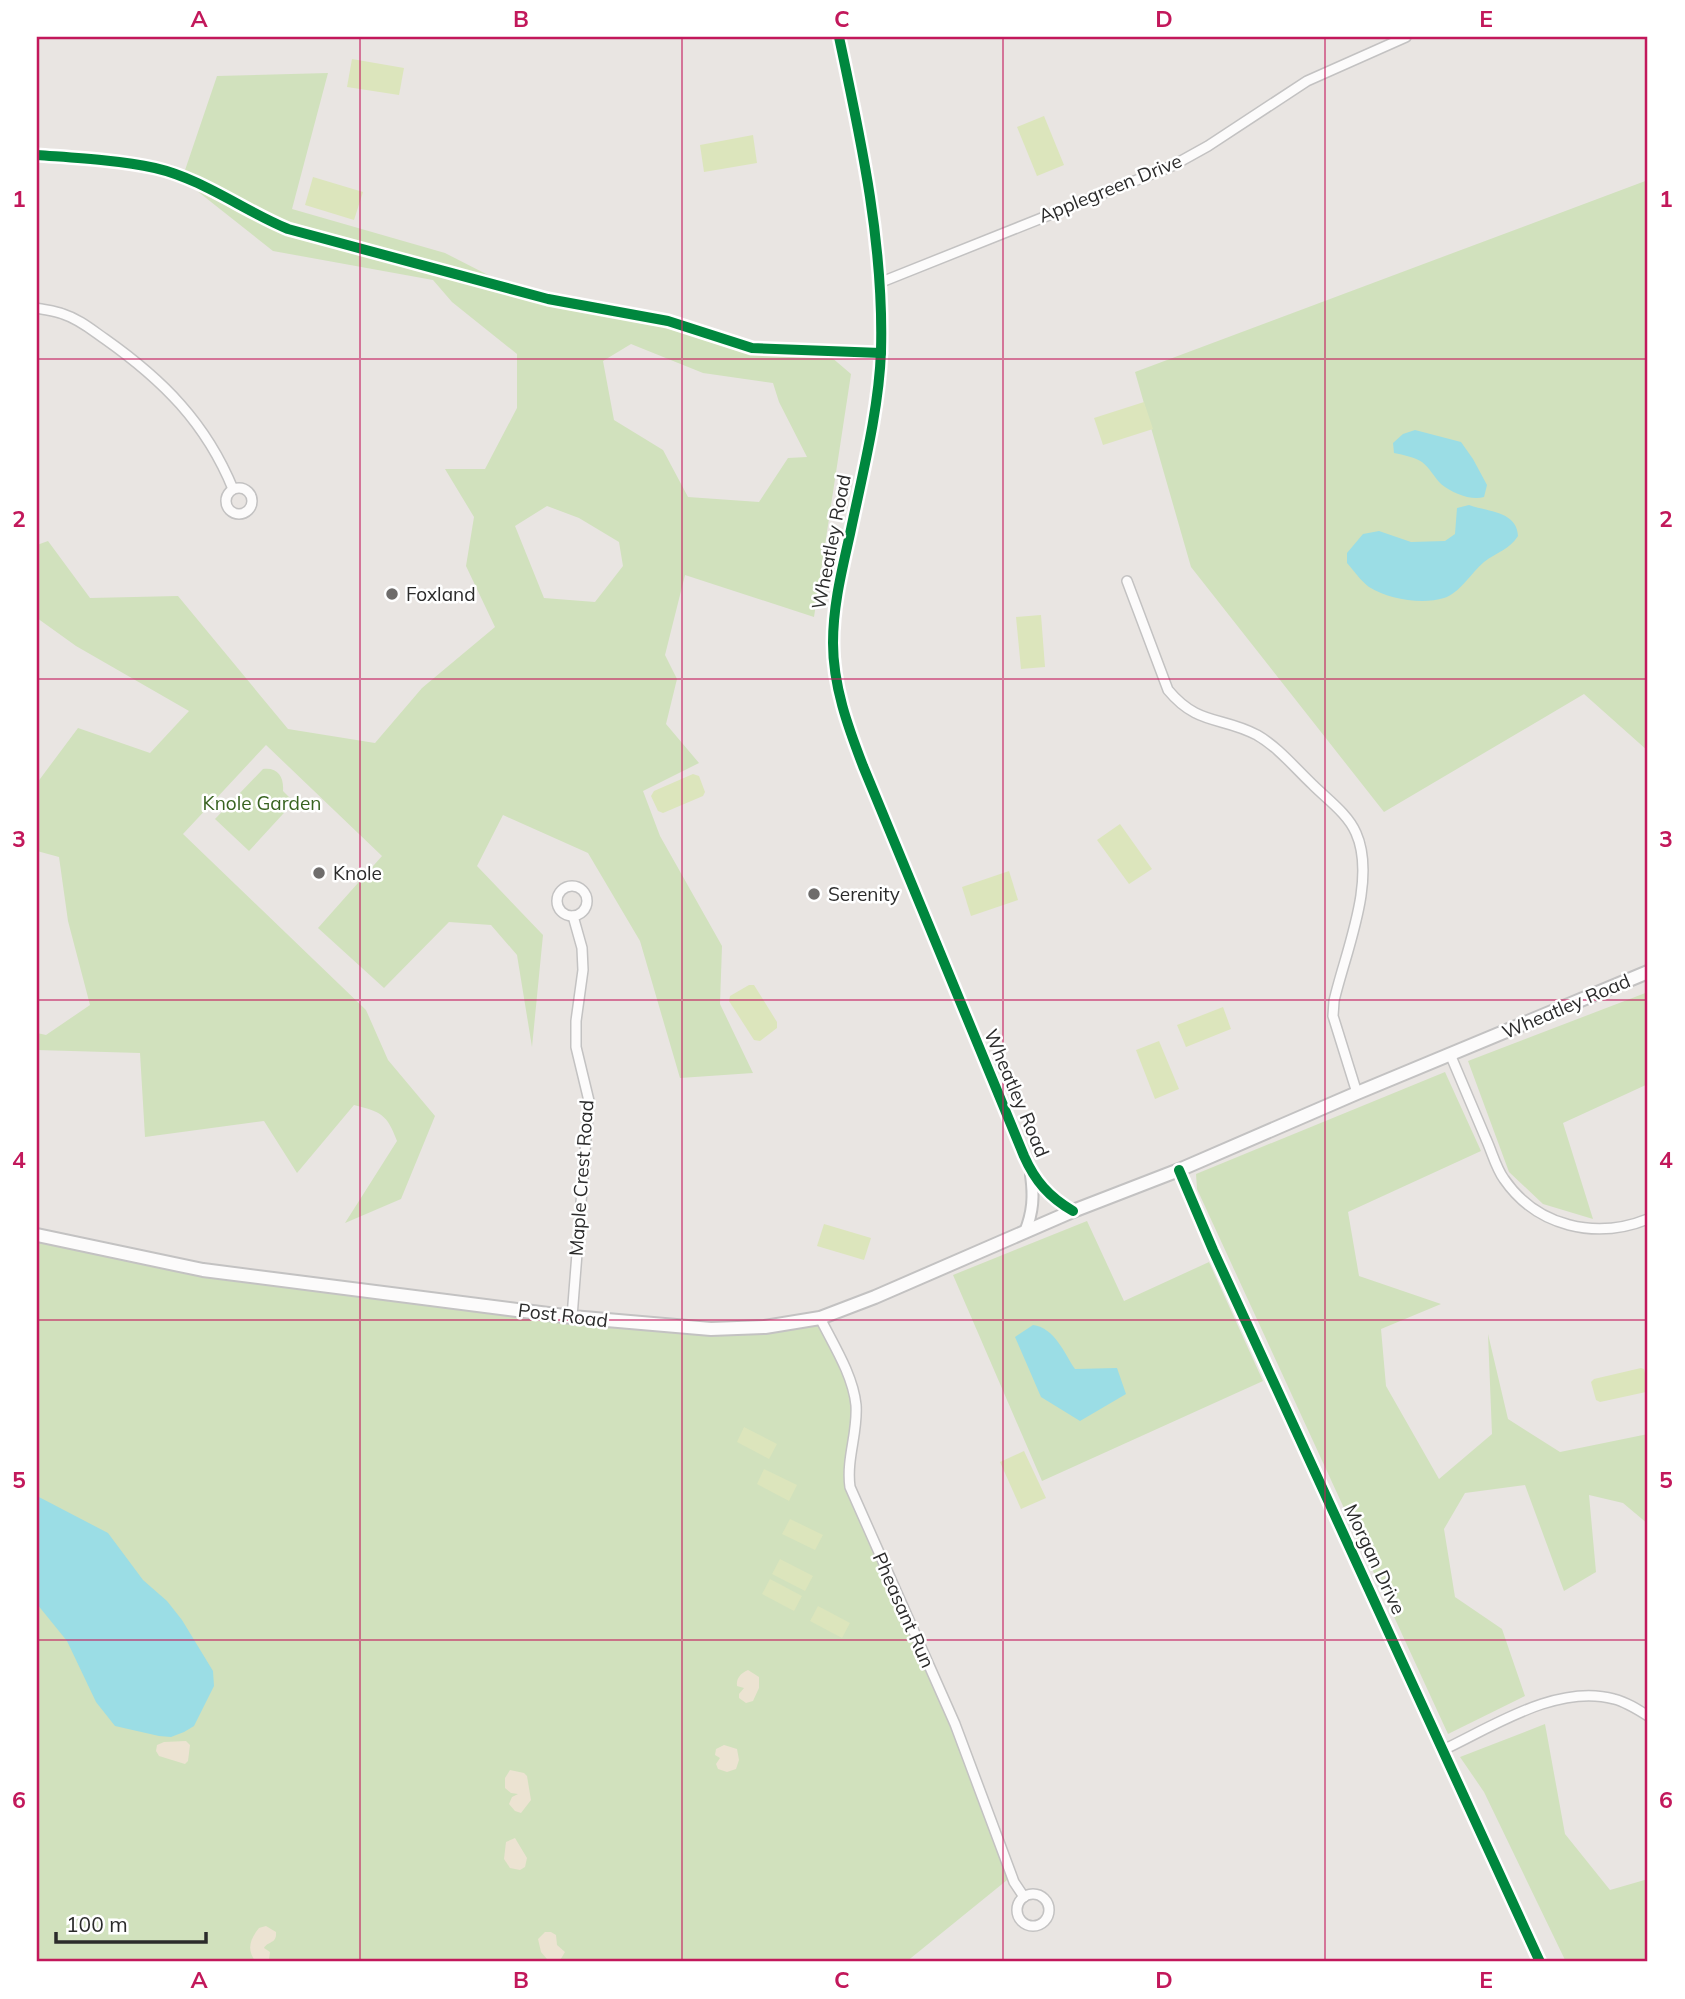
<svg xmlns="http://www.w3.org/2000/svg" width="1685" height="1999" viewBox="0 0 1685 1999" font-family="Mulish,sans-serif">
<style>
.green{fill:#d1e1bd;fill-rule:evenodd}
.sand{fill:#ece3d2}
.pitch{fill:#dce5bc}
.water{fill:#9bdde5}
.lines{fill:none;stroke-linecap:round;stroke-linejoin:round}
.minor-casing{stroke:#c3c2c2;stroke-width:12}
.tertiary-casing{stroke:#c3c2c2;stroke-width:14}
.secondary-casing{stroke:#c3c2c2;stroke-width:16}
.minor{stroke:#fcfbfb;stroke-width:9}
.tertiary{stroke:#fcfbfb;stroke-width:10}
.secondary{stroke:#fcfbfb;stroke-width:12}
.cycleway-casing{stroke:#fff;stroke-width:15}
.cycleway{stroke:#00873e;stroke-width:10}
.grid{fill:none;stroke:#c2185b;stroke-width:2;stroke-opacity:0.55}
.poi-dot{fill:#6e6c6b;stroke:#fff;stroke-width:2.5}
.labels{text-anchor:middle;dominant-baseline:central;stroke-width:5;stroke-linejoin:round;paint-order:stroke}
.street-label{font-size:19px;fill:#2b2b2b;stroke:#fff}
.poi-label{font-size:19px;fill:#2b2b2b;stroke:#fff;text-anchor:start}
.park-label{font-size:19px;fill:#386320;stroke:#fff}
.neatline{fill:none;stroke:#c2185b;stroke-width:2.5}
.grid-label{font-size:23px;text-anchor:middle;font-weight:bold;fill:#c2185b}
</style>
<rect width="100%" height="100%" fill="#e9e5e2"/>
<g class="green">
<path d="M 328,73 L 292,209 L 445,253 L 537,300 L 830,356 L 851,374 L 814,617 L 685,575 L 665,655 L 677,679 L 666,724 L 699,763 L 643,791 L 660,836 L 722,946 L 720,1004 L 753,1073 L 680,1078 L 640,941 L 588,853 L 503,815 L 477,866 L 543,935 L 532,1047 L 517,955 L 491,925 L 449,922 L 384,988 L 318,928 L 382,856 L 266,745 L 183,834 L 366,1010 L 388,1060 L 435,1116 L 401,1199 L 345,1223 L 397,1141 C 387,1114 381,1112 354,1105 L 297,1173 L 264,1121 L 145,1137 L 140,1053 L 37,1050 L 37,1033 L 46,1035 L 90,1005 L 68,921 L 59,857 L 37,851 L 37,783 L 78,728 L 150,753 L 189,711 L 76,646 L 37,618 L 37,545 L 48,541 L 90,598 L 178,596 L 288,729 L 375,743 L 422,688 L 495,627 L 466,566 L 474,517 L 445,469 L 485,469 L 517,408 L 517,354 L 452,302 L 433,280 L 273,251 L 182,179 L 217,76 ZM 631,344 L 703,373 L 773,383 L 779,402 L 807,457 L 788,458 L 759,502 L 688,497 L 663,450 L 614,420 L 603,361 ZM 547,506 L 579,518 L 619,542 L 623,566 L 595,602 L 544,598 L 515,526 Z"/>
<path d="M 1648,180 L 1648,751 L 1584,694 L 1384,812 L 1191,567 L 1135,372 Z"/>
<path d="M 263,769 C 278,767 284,777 283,791 L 294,802 L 249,851 L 215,819 Z"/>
<path d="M 1648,992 L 1648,1084 L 1563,1123 L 1593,1219 L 1543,1204 L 1509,1172 L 1468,1061 Z"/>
<path d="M 1445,1072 L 1481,1151 L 1348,1212 L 1359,1276 L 1441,1304 L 1381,1329 L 1386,1386 L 1439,1479 L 1492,1434 L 1488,1334 L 1508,1419 L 1560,1452 L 1648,1434 L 1648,1524 L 1623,1503 L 1589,1495 L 1596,1572 L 1564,1591 L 1525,1485 L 1465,1493 L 1444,1529 L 1455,1597 L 1502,1629 L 1525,1696 L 1448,1734 L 1197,1189 L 1196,1174 Z"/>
<path d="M 1087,1221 L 1124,1301 L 1209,1262 L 1263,1381 L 1042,1481 L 953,1275 Z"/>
<path d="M 37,1235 L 157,1262 L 711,1329 L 820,1318 L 856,1403 L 847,1470 L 955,1724 L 1012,1876 L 906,1962 L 37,1962 Z"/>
<path d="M 1545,1724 L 1565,1834 L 1610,1890 L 1648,1879 L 1648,1962 L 1566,1962 L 1484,1792 L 1460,1757 Z"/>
</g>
<g class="sand">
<path d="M 748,1670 L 759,1677 L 759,1688 L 753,1701 L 746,1703 L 739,1698 L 739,1694 L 744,1688 L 737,1686 C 736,1678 741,1673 748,1670 Z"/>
<path d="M 186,1741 L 190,1745 L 188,1761 L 185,1764 L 159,1756 L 156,1751 L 157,1745 L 164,1742 Z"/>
<path d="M 724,1745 L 737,1749 L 739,1760 L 736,1769 L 727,1772 L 718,1769 L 716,1764 L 720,1758 L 715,1755 L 716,1749 Z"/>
<path d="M 510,1770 L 524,1773 L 527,1776 L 531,1800 L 521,1813 L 515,1811 L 509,1804 L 512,1797 L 518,1794 L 511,1793 L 505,1788 L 505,1778 Z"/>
<path d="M 515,1838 L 527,1858 L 525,1867 L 520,1870 L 510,1868 L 504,1859 L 506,1842 Z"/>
<path d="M 266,1926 L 276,1932 C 277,1944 268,1941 264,1948 L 270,1952 L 269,1960 L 256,1962 C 246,1950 250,1939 259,1928 Z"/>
<path d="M 545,1932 L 551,1932 L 556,1935 L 557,1945 L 565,1952 L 559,1962 L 547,1959 L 541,1952 L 538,1939 Z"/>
</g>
<g class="pitch">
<path d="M 352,59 L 404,68 L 399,95 L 347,87 Z"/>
<path d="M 1044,116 L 1064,165 L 1037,176 L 1017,127 Z"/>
<path d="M 753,135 L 757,163 L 704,172 L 700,145 Z"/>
<path d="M 313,177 L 363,192 L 354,220 L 305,205 Z"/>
<path d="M 1144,402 L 1153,429 L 1103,445 L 1094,418 Z"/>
<path d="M 1041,615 L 1045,667 L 1021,669 L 1016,617 Z"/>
<path d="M 693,774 L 699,776 L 705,792 L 703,796 L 663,813 L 658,811 L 651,796 L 654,791 Z"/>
<path d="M 1120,824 L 1152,869 L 1129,884 L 1097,840 Z"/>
<path d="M 1009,871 L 1018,900 L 971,916 L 962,887 Z"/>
<path d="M 749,985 L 754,985 L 777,1022 L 777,1028 L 760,1041 L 754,1040 L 729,1001 L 730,996 Z"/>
<path d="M 1223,1007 L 1231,1029 L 1186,1047 L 1177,1025 Z"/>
<path d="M 1159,1041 L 1179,1089 L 1155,1099 L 1136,1050 Z"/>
<path d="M 824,1224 L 871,1238 L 864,1260 L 817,1246 Z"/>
<path d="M 1641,1368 L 1644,1369 L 1648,1386 L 1646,1392 L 1600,1402 L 1596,1400 L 1591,1382 L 1594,1379 Z"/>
<path d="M 744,1427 L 777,1444 L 769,1459 L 737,1442 Z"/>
<path d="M 1024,1451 L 1046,1498 L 1021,1509 L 1000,1462 Z"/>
<path d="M 764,1469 L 797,1485 L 789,1501 L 757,1484 Z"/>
<path d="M 790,1519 L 823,1535 L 815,1550 L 782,1534 Z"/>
<path d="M 780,1559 L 813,1576 L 805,1591 L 772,1574 Z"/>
<path d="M 770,1579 L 802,1596 L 794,1611 L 762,1594 Z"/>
<path d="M 818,1606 L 850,1623 L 842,1638 L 810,1621 Z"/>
</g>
<g class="water">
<path d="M 1415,430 L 1461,442 L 1473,459 L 1487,485 L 1484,497 C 1471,501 1452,493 1441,484 C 1434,477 1430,468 1422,462 C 1414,457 1404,455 1394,453 L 1393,443 L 1403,434 Z"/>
<path d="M 1469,505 C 1488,512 1517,511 1518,536 C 1509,550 1497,552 1484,562 C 1471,573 1460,593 1444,598 C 1422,605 1388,599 1369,587 C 1361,581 1354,571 1347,563 L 1347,553 L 1363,534 L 1379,531 L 1411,542 L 1445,541 L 1455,534 L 1457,508 Z"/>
<path d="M 1033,1325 C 1055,1328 1064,1353 1075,1369 L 1117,1368 L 1126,1394 L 1080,1421 L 1041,1397 L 1015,1337 Z"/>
<path d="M 37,1496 L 108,1533 L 143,1580 L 167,1601 L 182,1620 L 213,1671 L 214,1686 L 194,1726 L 184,1732 L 171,1737 L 159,1736 L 115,1726 L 96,1702 L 67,1641 L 37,1604 Z"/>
</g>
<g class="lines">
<defs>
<g id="minor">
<path d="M 879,283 L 1172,166 L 1208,146 L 1307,81 L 1406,37"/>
<path d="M 37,308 C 45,310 55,311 63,314 C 79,319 92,330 105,339 C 163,380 206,423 233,489"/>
<circle cx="239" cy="501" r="13"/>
<path d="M 1127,581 L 1168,690 C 1198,726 1221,716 1257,735 C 1278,747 1295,768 1313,785 C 1327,799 1348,814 1356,833 C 1377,880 1345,953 1334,1001 L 1333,1016 L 1357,1093"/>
<circle cx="572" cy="901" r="15"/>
<path d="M 1450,1054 C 1462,1082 1474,1111 1486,1139 C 1492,1152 1496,1168 1504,1179 C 1537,1227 1596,1240 1648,1219"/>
<path d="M 1179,1170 L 1213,1250 L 1540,1962"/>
<path d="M 572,1317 L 589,1101 L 576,1047 L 576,1021 L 583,970 L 582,948 L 573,916"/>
<path d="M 820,1318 C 833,1344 853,1375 856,1405 C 858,1433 846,1459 850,1487 L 955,1724 L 1014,1882 L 1024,1897"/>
<path d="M 1443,1750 C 1492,1727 1558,1683 1614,1699 C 1626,1702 1637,1709 1648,1716"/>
<circle cx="1033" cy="1910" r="16"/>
</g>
<g id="tertiary">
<path d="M 839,37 C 861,140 884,245 881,351 C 879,410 862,476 850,534 C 842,570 833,605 833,643 C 833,686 848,727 863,766 L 1024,1156 C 1035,1181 1049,1197 1073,1211"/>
<path d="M 1025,1232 C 1033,1212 1034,1196 1031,1175"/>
</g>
<path id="secondary" d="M 37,1235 L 203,1270 L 572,1317 L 711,1329 L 765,1327 L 820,1318 L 875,1297 L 1073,1211 L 1179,1170 L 1357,1093 L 1648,972"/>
</defs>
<use href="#minor" class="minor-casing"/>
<use href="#tertiary" class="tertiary-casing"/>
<use href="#secondary" class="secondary-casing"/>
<use href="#minor" class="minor"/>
<use href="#tertiary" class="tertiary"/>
<use href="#secondary" class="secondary"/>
<defs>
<g id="cycleway">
<path d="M 839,37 C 861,140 884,245 881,351 C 879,410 862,476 850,534 C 842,570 833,605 833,643 C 833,686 848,727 863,766 L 1024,1156 C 1035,1181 1049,1197 1073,1211"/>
<path d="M 37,155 C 76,158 117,160 155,168 C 203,179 244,211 288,229 L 548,299 L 668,321 L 752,348 L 881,353"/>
<path d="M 1179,1170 L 1213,1250 L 1540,1962"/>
</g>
</defs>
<use href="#cycleway" class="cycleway-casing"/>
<use href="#cycleway" class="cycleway"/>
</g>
<path class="grid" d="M 360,37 L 360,1962M 682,37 L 682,1962M 1003,37 L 1003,1962M 1325,37 L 1325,1962M 37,359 L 1648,359M 37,679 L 1648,679M 37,1000 L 1648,1000M 37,1320 L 1648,1320M 37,1640 L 1648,1640"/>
<g class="poi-dot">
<circle cx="392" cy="594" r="7"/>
<circle cx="319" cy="873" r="7"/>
<circle cx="814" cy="894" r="7"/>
</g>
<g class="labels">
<g class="street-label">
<text transform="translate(1110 188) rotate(-22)">Applegreen Drive</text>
<text transform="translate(831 542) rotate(-79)">Wheatley Road</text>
<text transform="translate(1566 1006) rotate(-23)">Wheatley Road</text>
<text transform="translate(1017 1093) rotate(67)">Wheatley Road</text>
<text transform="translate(581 1178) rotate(-86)">Maple Crest Road</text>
<text transform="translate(563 1315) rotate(7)">Post Road</text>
<text transform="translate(1375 1559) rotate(65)">Morgan Drive</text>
<text transform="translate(904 1610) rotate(66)">Pheasant Run</text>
</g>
<g class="poi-label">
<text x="406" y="594">Foxland</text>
<text x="333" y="873">Knole</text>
<text x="828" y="894">Serenity</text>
</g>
<g class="park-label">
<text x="262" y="803">Knole Garden</text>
</g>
</g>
<rect width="1685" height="1999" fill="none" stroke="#ffffff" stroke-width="77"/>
<path d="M56 1932v10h150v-10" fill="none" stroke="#2b2b2b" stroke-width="3.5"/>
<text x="66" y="1932" font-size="21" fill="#2b2b2b" stroke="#ffffff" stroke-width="5" paint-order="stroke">100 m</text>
<rect x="38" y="38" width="1608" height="1922" class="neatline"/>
<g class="grid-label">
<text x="199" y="27">A</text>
<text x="521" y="27">B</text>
<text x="842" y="27">C</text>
<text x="1164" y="27">D</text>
<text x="1486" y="27">E</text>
<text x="19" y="207">1</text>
<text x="1666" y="207">1</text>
<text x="19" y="527">2</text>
<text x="1666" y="527">2</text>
<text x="19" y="847">3</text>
<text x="1666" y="847">3</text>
<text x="19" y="1168">4</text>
<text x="1666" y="1168">4</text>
<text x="19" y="1488">5</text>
<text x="1666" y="1488">5</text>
<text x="19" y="1808">6</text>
<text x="1666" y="1808">6</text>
<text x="199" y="1988">A</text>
<text x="521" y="1988">B</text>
<text x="842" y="1988">C</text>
<text x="1164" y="1988">D</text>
<text x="1486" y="1988">E</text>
</g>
</svg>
